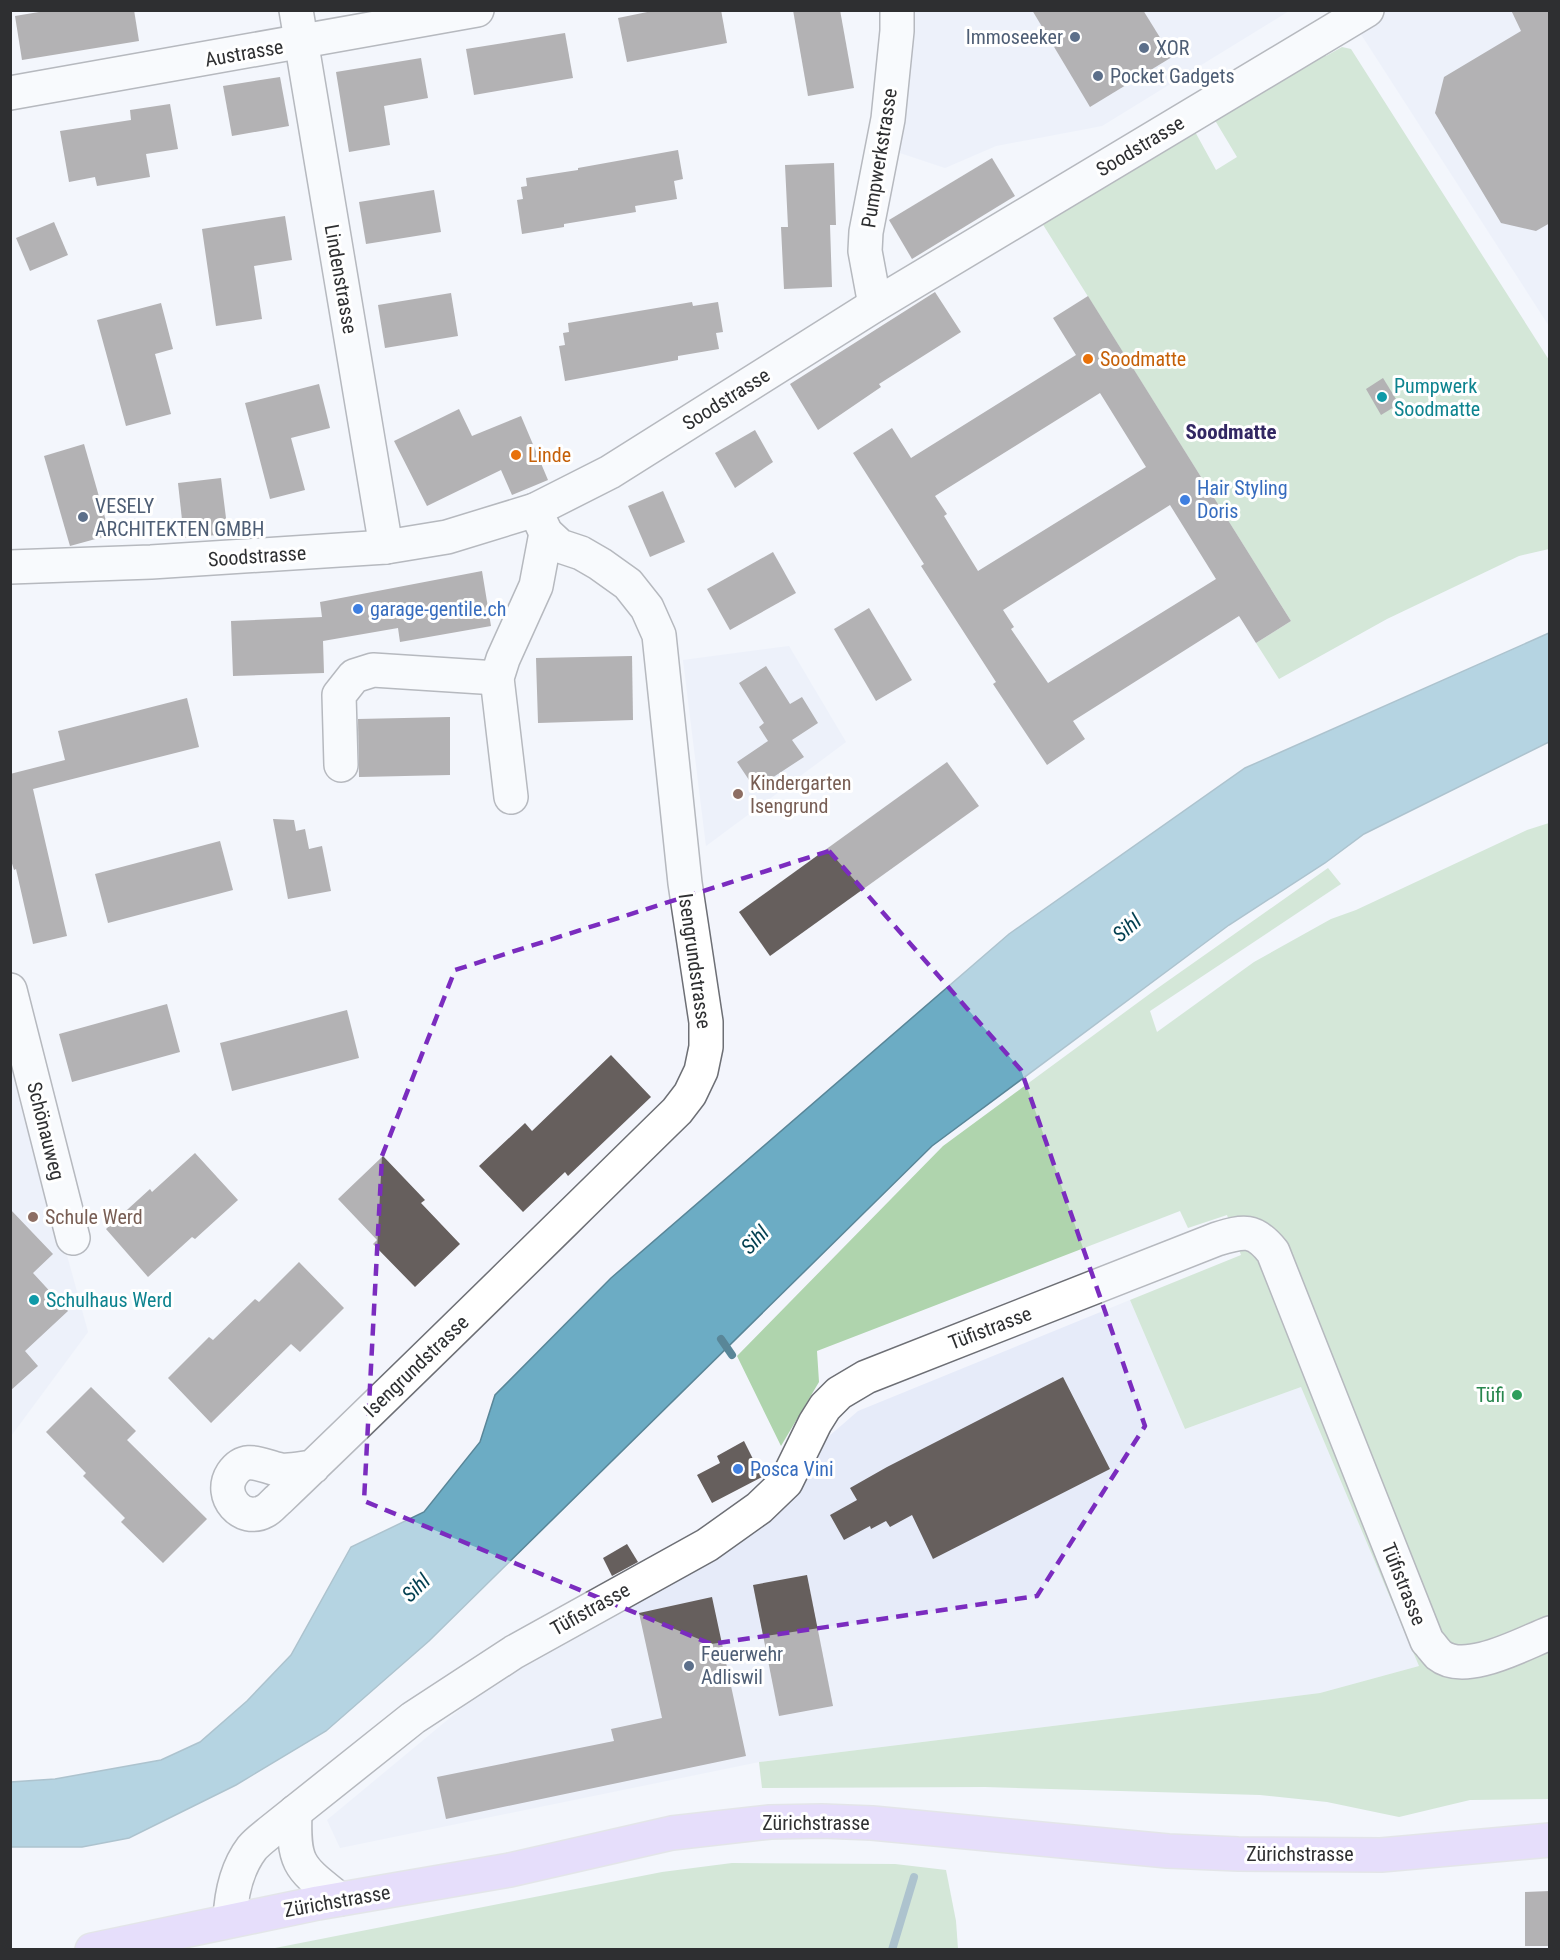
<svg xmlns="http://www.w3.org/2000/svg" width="1560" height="1960" viewBox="0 0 1560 1960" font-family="'Roboto Condensed',sans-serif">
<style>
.built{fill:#e6ebf9}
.green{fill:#afd4ad}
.water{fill:#6cacc4;stroke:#598698;stroke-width:1.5}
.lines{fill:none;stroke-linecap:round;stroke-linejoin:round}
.stream{stroke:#598698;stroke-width:8}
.building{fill:#665f5d;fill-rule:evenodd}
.minor-casing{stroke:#6d6f75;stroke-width:36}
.major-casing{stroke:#d1d1d2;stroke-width:36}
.minor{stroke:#fff;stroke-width:33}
.major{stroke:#d7c1fb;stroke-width:33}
.marked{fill:none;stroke:#7b2cbf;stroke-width:4.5;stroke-dasharray:12 8;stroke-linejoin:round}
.service-dot{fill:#5c6f8a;stroke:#fff;stroke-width:2}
.food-dot{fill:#e8710a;stroke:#fff;stroke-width:2}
.culture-dot{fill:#0f9aa8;stroke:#fff;stroke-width:2}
.shop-dot{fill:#3f7fe0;stroke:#fff;stroke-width:2}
.education-dot{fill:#8d6e63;stroke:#fff;stroke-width:2}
.leisure-dot{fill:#2e9e5b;stroke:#fff;stroke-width:2}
.labels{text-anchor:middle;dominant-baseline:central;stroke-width:6;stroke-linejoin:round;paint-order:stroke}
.service-label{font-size:20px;fill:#4e5e75;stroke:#fff;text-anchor:start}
.street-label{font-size:20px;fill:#2e2f31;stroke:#fff}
.food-label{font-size:20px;fill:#c56008;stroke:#fff;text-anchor:start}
.culture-label{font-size:20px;fill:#0d838f;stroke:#fff;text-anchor:start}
.shop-label{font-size:20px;fill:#366cbe;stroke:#fff;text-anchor:start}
.education-label{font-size:20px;fill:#785e54;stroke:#fff;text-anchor:start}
.leisure-label{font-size:20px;fill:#27864d;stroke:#fff;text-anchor:end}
.neighbourhood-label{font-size:21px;font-weight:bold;fill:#322863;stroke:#fff}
.water-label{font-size:21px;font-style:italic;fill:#033f50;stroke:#fff}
</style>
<rect width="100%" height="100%" fill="#f3f5fc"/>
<g class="built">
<path d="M 902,11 L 1289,11 L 1102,126 L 996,146 L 945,168 L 897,152 Z"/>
<path d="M 1346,11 L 1549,11 L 1549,326 Z"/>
<path d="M 789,646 L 846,742 L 706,846 L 683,660 Z"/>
<path d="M 10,1059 L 25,1102 L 88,1332 L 11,1436 Z"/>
<path d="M 1130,1300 L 1185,1429 L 1301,1387 L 1419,1666 L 1320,1693 L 759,1762 L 340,1848 L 327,1820 L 492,1683 L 723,1528 L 858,1411 Z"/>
</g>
<g class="green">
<path d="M 1342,47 L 1351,49 L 1549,360 L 1549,549 L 1519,556 L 1387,619 L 1279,679 L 1256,643 L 1291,621 L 1042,223 L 1193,128 L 1216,170 L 1237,157 L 1213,117 L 1322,50 L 1326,56 Z"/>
<path d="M 1549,823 L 1549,1799 L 1470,1800 L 1399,1817 L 1327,1802 L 1260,1795 L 985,1787 L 762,1788 L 759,1762 L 1320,1693 L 1419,1666 L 1301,1387 L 1185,1429 L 1130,1300 L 1241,1255 L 1227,1215 L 1188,1228 L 1180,1211 L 817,1351 L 819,1382 L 781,1446 L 737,1356 L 943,1146 L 1155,990 L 1328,868 L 1341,884 L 1150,1011 L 1157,1032 L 1254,962 L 1331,919 L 1356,910 L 1527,830 Z"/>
<path d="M 732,1863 L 895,1864 L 946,1870 L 956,1921 L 958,1949 L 270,1949 L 662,1872 Z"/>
</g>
<path class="water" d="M 1549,633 L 1549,742 L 1364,834 L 1325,863 L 1229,925 L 932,1146 L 429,1641 L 326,1731 L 236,1785 L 129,1838 L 82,1847 L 11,1847 L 11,1782 L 55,1779 L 161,1760 L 200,1742 L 247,1701 L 291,1655 L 351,1547 L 424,1512 L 480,1442 L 495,1395 L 611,1278 L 1009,934 L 1245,768 Z"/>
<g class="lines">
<g class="stream">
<path d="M 721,1339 L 732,1355"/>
<path d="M 892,1950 L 914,1877"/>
</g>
</g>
<g class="building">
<path d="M 51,10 L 134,10 L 139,41 L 22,60 L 15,16 Z"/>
<path d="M 657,10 L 721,10 L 727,43 L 627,62 L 618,18 Z"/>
<path d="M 793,10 L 840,10 L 854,88 L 808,96 Z"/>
<path d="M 1032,10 L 1143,10 L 1172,57 L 1090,107 Z"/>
<path d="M 1511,10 L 1550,10 L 1550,223 L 1536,231 L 1501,223 L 1435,113 L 1444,77 L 1521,31 Z"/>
<path d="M 565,33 L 573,78 L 474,95 L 466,49 Z"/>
<path d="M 421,58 L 428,98 L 384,106 L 390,145 L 349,152 L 336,72 Z"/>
<path d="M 280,77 L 289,126 L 232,136 L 223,86 Z"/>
<path d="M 170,104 L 178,149 L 146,154 L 150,177 L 97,186 L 95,177 L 69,182 L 60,131 L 131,120 L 130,110 Z"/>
<path d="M 678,150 L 683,179 L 674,181 L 677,199 L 635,206 L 636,212 L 564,224 L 564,227 L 522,234 L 517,200 L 523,199 L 521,187 L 527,186 L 526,178 L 578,170 L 578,168 Z"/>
<path d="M 992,158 L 1015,196 L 912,259 L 889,220 Z"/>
<path d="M 834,163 L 836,225 L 830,225 L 832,287 L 784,289 L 781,227 L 788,227 L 785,165 Z"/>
<path d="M 434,190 L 441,232 L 366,244 L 359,202 Z"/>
<path d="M 285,216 L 292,260 L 254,266 L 262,319 L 216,326 L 202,229 Z"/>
<path d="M 54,222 L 68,255 L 30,271 L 16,238 Z"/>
<path d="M 935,292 L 961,332 L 879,384 L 881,387 L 818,430 L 790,384 Z"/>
<path d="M 451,293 L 458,336 L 385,348 L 378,305 Z"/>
<path d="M 1088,296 L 1291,621 L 1256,643 L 1239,616 L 1073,721 L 1085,739 L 1047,765 L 993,684 L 996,682 L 921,566 L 924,564 L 853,453 L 892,428 L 911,458 L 1076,355 L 1053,318 ZM 1100,393 L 1146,467 L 978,571 L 944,516 L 947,514 L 935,496 ZM 1170,505 L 1216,579 L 1048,683 L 1011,629 L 1014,627 L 1003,610 Z"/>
<path d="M 692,302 L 693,306 L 718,302 L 723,332 L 716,333 L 719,349 L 678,356 L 678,360 L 565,381 L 559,346 L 565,345 L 563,333 L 569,332 L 568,323 Z"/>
<path d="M 161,303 L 173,349 L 155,354 L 171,414 L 126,426 L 97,320 Z"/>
<path d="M 1383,378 L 1399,404 L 1381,415 L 1366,389 Z"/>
<path d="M 319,384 L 330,428 L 291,438 L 305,490 L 270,499 L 245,403 Z"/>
<path d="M 459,409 L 472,436 L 521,416 L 548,480 L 512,495 L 501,470 L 427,506 L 394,441 Z"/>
<path d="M 755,430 L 773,462 L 735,488 L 715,453 Z"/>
<path d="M 84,444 L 110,535 L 70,546 L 44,456 Z"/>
<path d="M 221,478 L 228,534 L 184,538 L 178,483 Z"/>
<path d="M 663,491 L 685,542 L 650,557 L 628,506 Z"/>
<path d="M 773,552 L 796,593 L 730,630 L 707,589 Z"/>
<path d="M 482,571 L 491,626 L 400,642 L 398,628 L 323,641 L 324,673 L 233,676 L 231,621 L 322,617 L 320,602 Z"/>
<path d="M 869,608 L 912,680 L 876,701 L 834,629 Z"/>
<path d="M 632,656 L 633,720 L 538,723 L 536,658 Z"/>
<path d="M 766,666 L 790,704 L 802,697 L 818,723 L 792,740 L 804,757 L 755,789 L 737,762 L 768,741 L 759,727 L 764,723 L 739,683 Z"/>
<path d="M 187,698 L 199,747 L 33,789 L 67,936 L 33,944 L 16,869 L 14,870 L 10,857 L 10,774 L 65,760 L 58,731 Z"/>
<path d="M 450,717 L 450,775 L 359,777 L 358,719 Z"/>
<path d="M 947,762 L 979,806 L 770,956 L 739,912 Z"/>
<path d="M 273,819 L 294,820 L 296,831 L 305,829 L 309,849 L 322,846 L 331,891 L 288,899 Z"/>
<path d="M 220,841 L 233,890 L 108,923 L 95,874 Z"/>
<path d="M 167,1004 L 180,1052 L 72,1082 L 59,1034 Z"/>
<path d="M 347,1010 L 359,1058 L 232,1091 L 220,1043 Z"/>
<path d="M 611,1055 L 651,1097 L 568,1176 L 565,1172 L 523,1212 L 479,1166 L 525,1123 L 532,1131 Z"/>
<path d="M 195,1153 L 238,1200 L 195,1239 L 192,1237 L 148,1277 L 106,1229 L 150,1189 L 152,1192 Z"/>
<path d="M 383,1156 L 425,1200 L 421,1203 L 460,1244 L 415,1287 L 373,1244 L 377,1240 L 338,1199 Z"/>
<path d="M 10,1209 L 53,1254 L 33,1273 L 68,1311 L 25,1351 L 38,1366 L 10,1391 Z"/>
<path d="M 299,1262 L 344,1308 L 300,1352 L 291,1344 L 211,1423 L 168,1378 L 209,1337 L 213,1340 L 255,1299 L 259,1302 Z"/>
<path d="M 1063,1377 L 1110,1469 L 933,1559 L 912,1515 L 890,1527 L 886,1521 L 871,1529 L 870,1526 L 844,1540 L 830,1515 L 857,1500 L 850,1488 L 887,1467 Z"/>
<path d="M 91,1387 L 136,1431 L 127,1440 L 207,1519 L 163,1563 L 121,1522 L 125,1518 L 83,1476 L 86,1473 L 46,1432 Z"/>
<path d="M 744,1441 L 762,1477 L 712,1503 L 697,1475 L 720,1463 L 717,1456 Z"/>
<path d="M 627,1544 L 638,1562 L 612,1576 L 603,1558 Z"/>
<path d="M 807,1575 L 833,1706 L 779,1716 L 753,1585 Z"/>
<path d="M 712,1597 L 746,1756 L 446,1819 L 437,1777 L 614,1741 L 611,1729 L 662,1718 L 639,1613 Z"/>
<path d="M 1550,1891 L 1550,1946 L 1525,1946 L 1525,1892 Z"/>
</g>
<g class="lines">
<defs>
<g id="minor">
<path d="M 296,10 L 386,547"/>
<path d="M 10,93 L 477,10"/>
<path d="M 875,305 L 865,251 L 866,232 L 888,119 L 897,31 L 897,10"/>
<path d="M 10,567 L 151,562 L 386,547 L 447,537 L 535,510 L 610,472 L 875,305 L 1367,10"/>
<path d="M 341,765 L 339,695 L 354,676 L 373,670 L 497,678"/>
<path d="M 511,797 L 497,678 L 503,659 L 536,586 L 546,533"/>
<path d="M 10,990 L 73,1238"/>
<path d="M 313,1467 C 303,1468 291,1471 281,1470 C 263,1467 246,1453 232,1474 C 218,1496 242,1524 265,1511 C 270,1509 275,1502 279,1499 C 413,1371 544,1241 677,1111 L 690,1094 L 701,1071 L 706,1047 L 706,1022 L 685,883 L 659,635 L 647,608 L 628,584 L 600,564 L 581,553 L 560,546 L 546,533 L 535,510"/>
<path d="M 295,1812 C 293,1865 299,1867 339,1899"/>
<path d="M 230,1920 C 231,1895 236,1869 252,1848 C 257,1842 264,1837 270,1832 L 413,1718 L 514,1652 L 707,1545 L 759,1508 L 786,1482 L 815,1423 L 825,1407 L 839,1393 L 866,1377 L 1217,1239 C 1244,1231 1254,1228 1273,1252 L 1427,1641 C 1431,1645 1435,1651 1439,1655 C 1465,1676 1522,1644 1550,1633"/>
</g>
<path id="major" d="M 92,1950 L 318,1903 L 510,1870 L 672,1833 L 770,1822 L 822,1821 L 872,1823 L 1168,1851 L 1238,1854 L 1381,1855 L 1550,1840"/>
</defs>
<use href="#minor" class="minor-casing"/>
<use href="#major" class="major-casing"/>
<use href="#minor" class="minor"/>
<use href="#major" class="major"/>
</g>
<path d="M0 0H1560V1960H0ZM 829,851 L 1021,1070 L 1145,1426 L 1037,1596 L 711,1644 L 364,1501 L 382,1156 L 455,970 Z" fill="#f3f5fc" fill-opacity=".55" fill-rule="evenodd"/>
<path class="marked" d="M 829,851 L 1021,1070 L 1145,1426 L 1037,1596 L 711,1644 L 364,1501 L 382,1156 L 455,970 Z"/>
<g class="service-dot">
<circle cx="1075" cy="37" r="6"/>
<circle cx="1144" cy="48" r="6"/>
<circle cx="1098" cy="76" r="6"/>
<circle cx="83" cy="517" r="6"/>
<circle cx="689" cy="1666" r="6"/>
</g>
<g class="food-dot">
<circle cx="1088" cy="359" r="6"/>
<circle cx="516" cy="455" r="6"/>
</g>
<g class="culture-dot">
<circle cx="1382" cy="397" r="6"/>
<circle cx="34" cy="1300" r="6"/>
</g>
<g class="shop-dot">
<circle cx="1185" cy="500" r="6"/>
<circle cx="358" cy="609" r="6"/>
<circle cx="738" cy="1469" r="6"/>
</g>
<g class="education-dot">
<circle cx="738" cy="794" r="6"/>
<circle cx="33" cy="1217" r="6"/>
</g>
<circle class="leisure-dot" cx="1517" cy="1395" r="6"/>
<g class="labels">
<g class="service-label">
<text x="1063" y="37" text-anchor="end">Immoseeker</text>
<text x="1156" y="48">XOR</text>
<text x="1110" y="76">Pocket Gadgets</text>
<text x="95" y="506">VESELY<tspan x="95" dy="23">ARCHITEKTEN GMBH</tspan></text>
<text x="701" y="1654">Feuerwehr<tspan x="701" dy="23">Adliswil</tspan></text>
</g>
<g class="street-label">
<text transform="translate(244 53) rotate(-10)">Austrasse</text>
<text transform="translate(1140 146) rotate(-31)">Soodstrasse</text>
<text transform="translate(879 158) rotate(-81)">Pumpwerkstrasse</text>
<text transform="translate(341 279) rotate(80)">Lindenstrasse</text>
<text transform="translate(726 399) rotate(-32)">Soodstrasse</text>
<text transform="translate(257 556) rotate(-4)">Soodstrasse</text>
<text transform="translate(695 961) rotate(82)">Isengrundstrasse</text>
<text transform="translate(46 1131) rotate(76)">Schönauweg</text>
<text transform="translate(990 1328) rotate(-21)">Tüfistrasse</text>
<text transform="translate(416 1366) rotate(-44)">Isengrundstrasse</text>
<text transform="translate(1404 1584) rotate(68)">Tüfistrasse</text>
<text transform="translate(590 1609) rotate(-29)">Tüfistrasse</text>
<text x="816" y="1823">Zürichstrasse</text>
<text x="1300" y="1854">Zürichstrasse</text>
<text transform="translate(337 1901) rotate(-10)">Zürichstrasse</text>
</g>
<g class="food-label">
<text x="1100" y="359">Soodmatte</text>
<text x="528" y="455">Linde</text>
</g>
<g class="culture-label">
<text x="1394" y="386">Pumpwerk<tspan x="1394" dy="23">Soodmatte</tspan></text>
<text x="46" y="1300">Schulhaus Werd</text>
</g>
<g class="shop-label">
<text x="1197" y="488">Hair Styling<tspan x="1197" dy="23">Doris</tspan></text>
<text x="370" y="609">garage-gentile.ch</text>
<text x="750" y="1469">Posca Vini</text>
</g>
<g class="education-label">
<text x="750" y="783">Kindergarten<tspan x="750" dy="23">Isengrund</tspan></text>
<text x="45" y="1217">Schule Werd</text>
</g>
<g class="leisure-label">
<text x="1505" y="1395">Tüfi</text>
</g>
<g class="neighbourhood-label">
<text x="1231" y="432">Soodmatte</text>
</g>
<g class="water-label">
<text transform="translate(1127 928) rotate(-40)">Sihl</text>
<text transform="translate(755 1240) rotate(-46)">Sihl</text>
<text transform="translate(416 1588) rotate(-44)">Sihl</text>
</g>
</g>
<rect width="1560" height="1960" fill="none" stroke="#2e2f31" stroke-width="24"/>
</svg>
